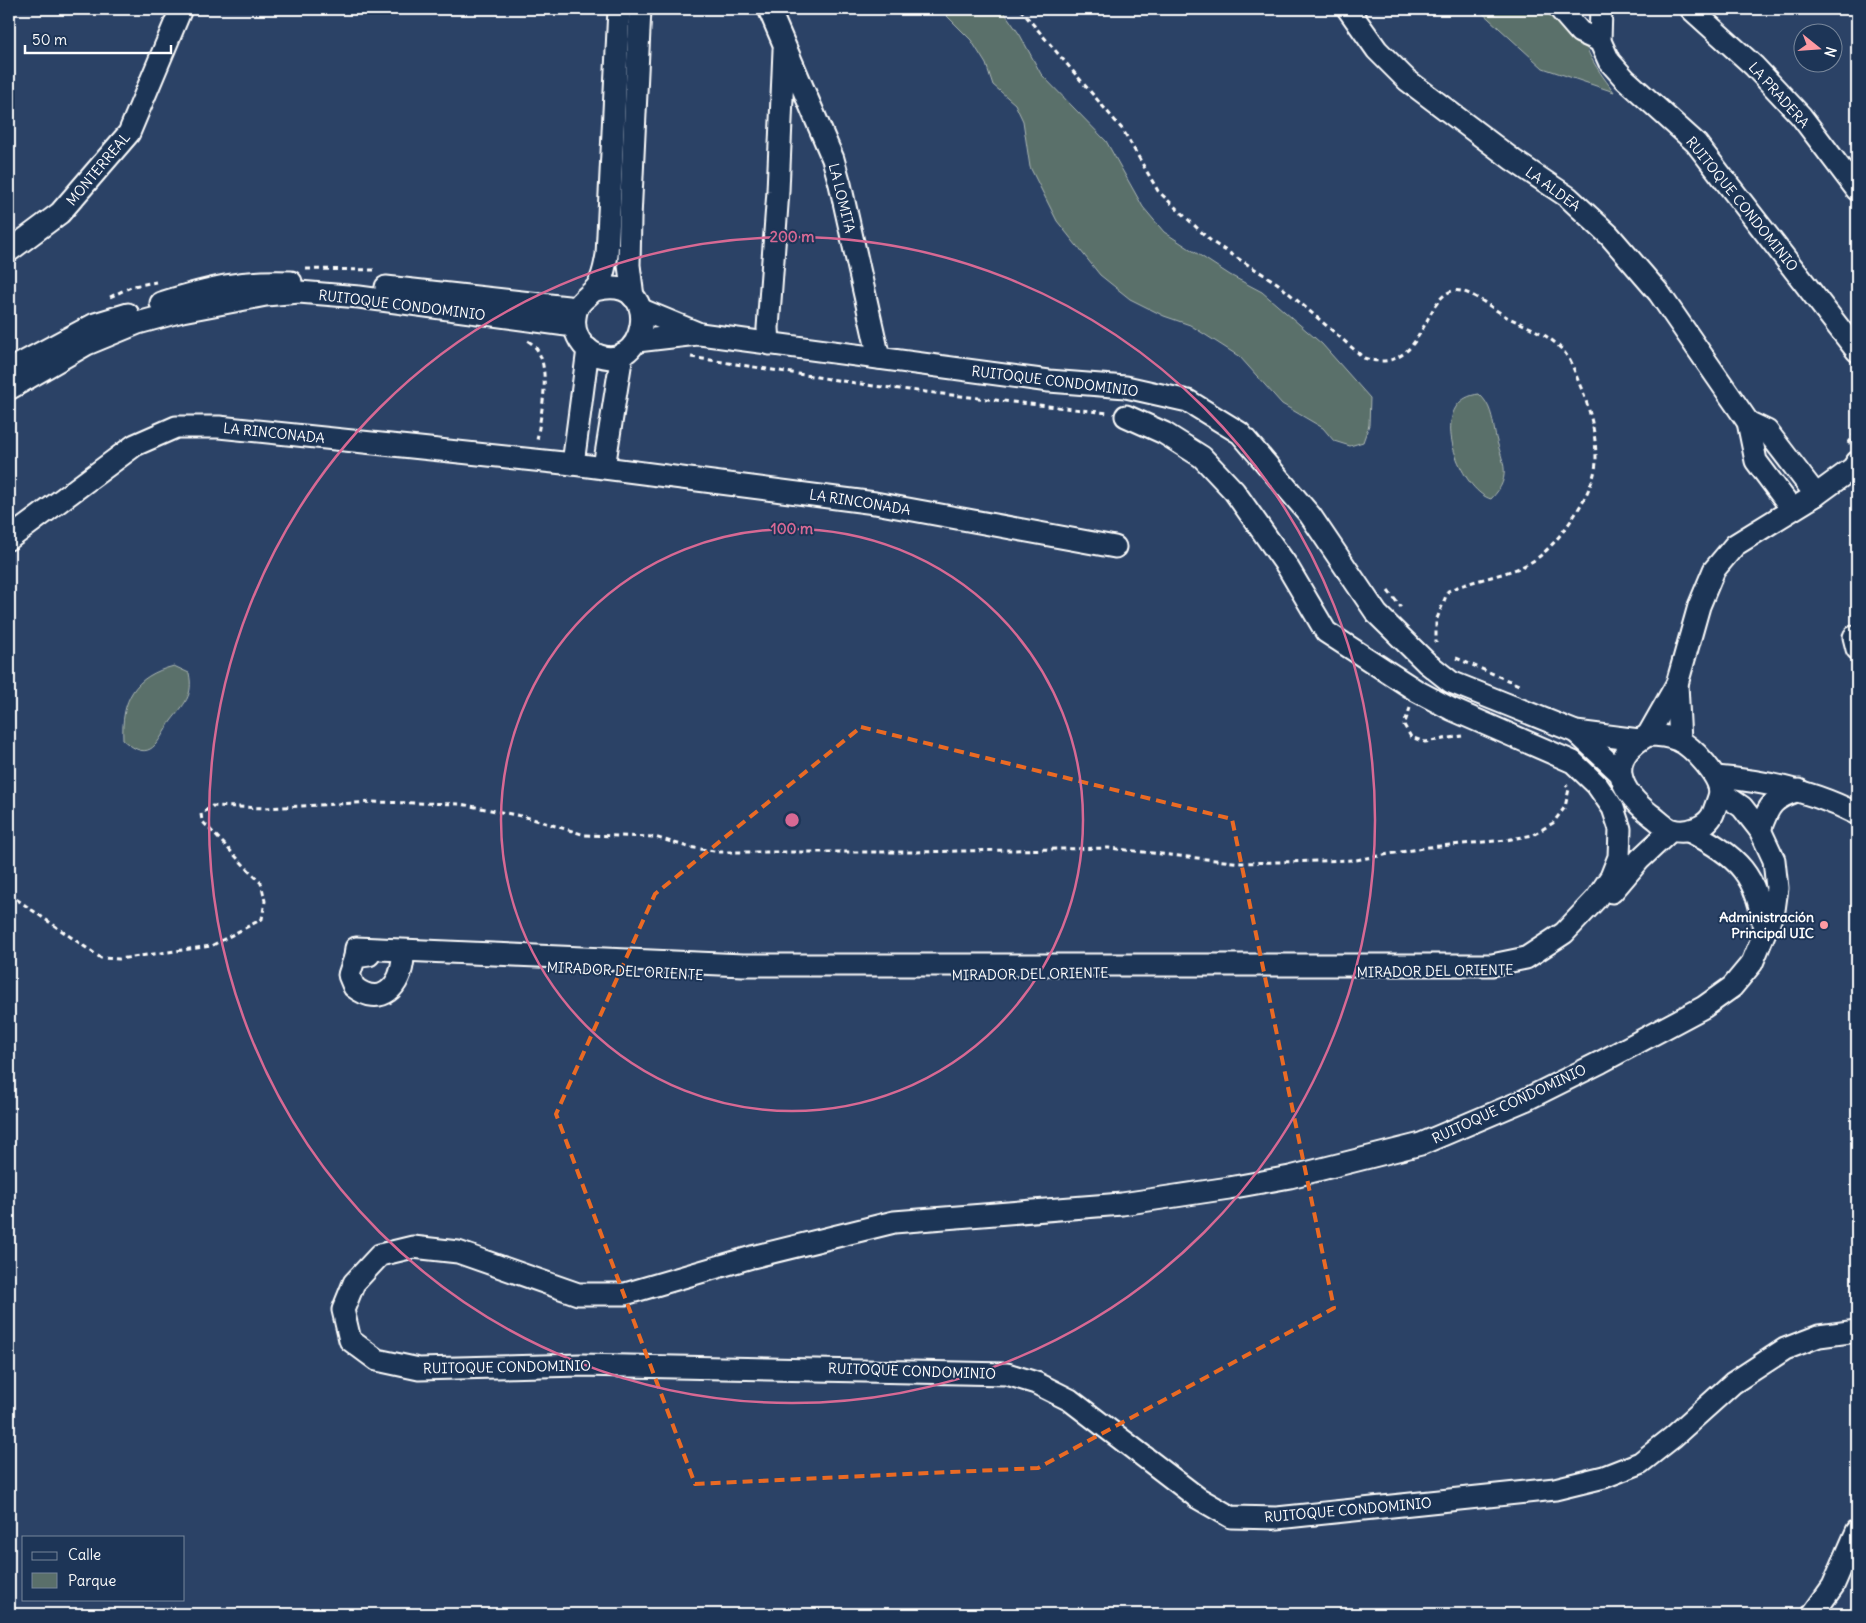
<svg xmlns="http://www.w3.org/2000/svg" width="1866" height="1623" viewBox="0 0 1866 1623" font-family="Delius,sans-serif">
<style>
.green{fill:#5a6f6a;stroke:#acb7b4}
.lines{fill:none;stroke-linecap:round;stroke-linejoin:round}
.minor-casing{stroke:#fff;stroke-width:25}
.path{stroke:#fff;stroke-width:3;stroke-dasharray:5 4;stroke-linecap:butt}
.minor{stroke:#1d3557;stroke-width:21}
.marked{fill:none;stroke:#ea6a24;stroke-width:4;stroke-dasharray:10 6;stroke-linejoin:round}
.ring{fill:none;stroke:#d76994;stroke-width:2.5}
.poi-dot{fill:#ff9aa2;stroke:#1d3557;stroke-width:2}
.labels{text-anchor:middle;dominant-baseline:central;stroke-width:4;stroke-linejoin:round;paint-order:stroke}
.street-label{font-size:14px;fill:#fff;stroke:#1d3557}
.poi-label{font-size:14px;font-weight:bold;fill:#fff;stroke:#1d3557;text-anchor:end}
.centre{fill:#d76994;stroke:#1d3557;stroke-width:2.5}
.ring-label{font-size:15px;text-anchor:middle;font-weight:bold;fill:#d76994;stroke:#1d3557;stroke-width:4;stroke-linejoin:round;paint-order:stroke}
</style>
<rect width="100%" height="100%" fill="#2b4266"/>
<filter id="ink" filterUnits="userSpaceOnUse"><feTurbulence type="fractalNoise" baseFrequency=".02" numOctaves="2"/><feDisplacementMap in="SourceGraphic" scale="10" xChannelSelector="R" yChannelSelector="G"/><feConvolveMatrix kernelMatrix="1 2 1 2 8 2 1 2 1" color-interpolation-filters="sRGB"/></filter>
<g filter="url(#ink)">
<g class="green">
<path d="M 940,9 L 1002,9 L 1020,35 L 1041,74 L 1106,141 L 1143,207 L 1164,232 L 1230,275 L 1262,292 L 1322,344 L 1370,398 L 1369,425 L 1363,442 L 1350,446 L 1334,441 L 1323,428 L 1282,404 L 1240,357 L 1190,325 L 1164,316 L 1130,299 L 1100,275 L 1057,221 L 1030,167 L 1023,121 L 1015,104 L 993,85 L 986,64 L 971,40 Z"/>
<path d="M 1478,9 L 1581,9 C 1580,47 1593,63 1614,92 L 1543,68 Z"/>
<path d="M 1479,394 C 1491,405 1492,417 1495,433 C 1500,459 1515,475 1491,499 C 1459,490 1425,400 1479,394 Z"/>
<path d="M 174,666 L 189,673 C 194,696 184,704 171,721 C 157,741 152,765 123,740 C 121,700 134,676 174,666 Z"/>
</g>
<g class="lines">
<defs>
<g id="minor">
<path d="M 769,9 L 833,159 L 840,184 L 879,358"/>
<path d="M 1348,9 L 1377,50 L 1407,80 L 1513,160 L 1568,197 L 1609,235 L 1659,293 L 1748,422 L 1756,461 L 1792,509"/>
<path d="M 1560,9 L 1580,32 L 1600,41"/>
<path d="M 1601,9 L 1600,41 L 1609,61 L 1625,79 L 1696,143 L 1857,351"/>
<path d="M 1691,9 L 1754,66 L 1801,116 L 1857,190"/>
<path d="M 9,251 L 60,213 L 129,133 L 181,9"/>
<path d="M 386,287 L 577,308"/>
<path d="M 595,290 C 670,271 644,386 590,351 C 579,344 573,330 575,317 C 576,303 585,299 594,290 C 603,282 605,265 607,255 L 619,9"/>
<path d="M 633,297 L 629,265 L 630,218 L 640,9"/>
<path d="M 161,303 C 209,288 240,280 291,282"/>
<path d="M 642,310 L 700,334 L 1049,381 L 1126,387 L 1188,401 L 1240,433 L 1310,515 L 1377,614 L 1427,663 L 1451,682 L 1576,732 L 1639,740"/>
<path d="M 637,341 L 697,334"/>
<path d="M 769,344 L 768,328 L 778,191 L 784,50"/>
<path d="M 9,370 L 95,324 L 128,314"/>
<path d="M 9,389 L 87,344 L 138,323 L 182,311 L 266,295 L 299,292 L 359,297 L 574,326"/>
<path d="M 1748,422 L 1767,431 L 1816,495"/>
<path d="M 573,464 L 588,349"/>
<path d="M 604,467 L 622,354"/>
<path d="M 9,539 L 135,445 L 176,427 L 219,427 L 573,464 L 875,503 L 1115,547"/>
<path d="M 1854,637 L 1857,649"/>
<path d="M 1677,684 L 1680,741"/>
<path d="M 1576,732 L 1620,773"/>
<path d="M 1648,735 L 1677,684 L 1699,606 L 1714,570 L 1735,545 L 1816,495 L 1853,468 L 1857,462"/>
<path d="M 1648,735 C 1659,735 1668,736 1678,740 C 1693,747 1720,776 1720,793 C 1719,798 1716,805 1714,811 C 1709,827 1687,834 1672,830 C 1665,828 1657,819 1651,815 C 1618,789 1605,759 1648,735 Z"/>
<path d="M 1716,777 C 1766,781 1813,791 1857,814"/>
<path d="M 1720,792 L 1742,807 L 1760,830 L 1774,860 L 1777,888 L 1774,910 L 1752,963 L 1732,987 L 1704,1007 L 1601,1062 L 1525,1100 L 1421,1144 L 1290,1177 L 1229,1188 L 1122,1204 L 894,1222 L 752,1257 L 625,1294 L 578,1294 L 458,1252 L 413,1247 L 380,1255 L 354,1283 L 343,1310 L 350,1340 L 377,1360 L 419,1369 L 581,1365 L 1007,1374 L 1036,1383 L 1070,1400 L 1198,1498 L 1231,1517 L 1277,1518 L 1555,1489 L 1604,1477 L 1640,1463 L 1673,1437 L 1733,1383 L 1785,1349 L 1819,1336 L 1857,1331"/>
<path d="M 1760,830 C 1769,804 1773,798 1799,790"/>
<path d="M 1689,831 C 1738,856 1758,875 1764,931"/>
<path d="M 1612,892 L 1640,859 L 1671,830"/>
<path d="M 369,955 L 355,957 L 349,975 L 354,987 C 381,1008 401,987 403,958"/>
<path d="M 355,957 L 356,948 L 743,965 L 1492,965 L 1526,958 L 1564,933 L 1596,899 L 1611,877 L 1619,857 L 1620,829 L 1613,808 L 1597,785 L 1573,762 L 1451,709 L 1417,691 L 1326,632 L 1287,566 L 1234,491 L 1202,457 L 1164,433 L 1126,416"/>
<path d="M 1813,1614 L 1833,1586 L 1857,1531"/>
</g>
</defs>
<use href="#minor" class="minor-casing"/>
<g class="path">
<path d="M 1020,9 L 1123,130 L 1158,191 L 1212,242 L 1277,283 L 1364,358 C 1429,379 1422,283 1461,291 C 1477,295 1493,309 1507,317 C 1530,328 1555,336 1569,359 C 1573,366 1576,375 1579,383 C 1590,408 1596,433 1596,460 C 1596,490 1562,538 1540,556 C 1517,575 1475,578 1448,591 L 1436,621 L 1436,643"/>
<path d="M 306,269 L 375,270"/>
<path d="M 110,297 L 133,286 L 156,282"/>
<path d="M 528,341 C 556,357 540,415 537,441"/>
<path d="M 691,357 L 874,386 L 1108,413"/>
<path d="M 1848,444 L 1857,430"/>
<path d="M 1388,591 L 1401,607"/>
<path d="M 1456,658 L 1519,685"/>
<path d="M 1410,708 L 1404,725 L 1411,737 L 1425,742 L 1462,736"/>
<path d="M 9,894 L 101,958 L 119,959 L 211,946 L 262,919 L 265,901 L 261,883 L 202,821 L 201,814 L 212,806 L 265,808 L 372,802 L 461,804 L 526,817 L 585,835 L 655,837 L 688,847 L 720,852 L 914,852 L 1109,848 L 1241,863 L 1356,860 L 1429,847 L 1506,840 L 1533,835 L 1553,823 L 1565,807 L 1569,789 L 1566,785"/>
</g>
<use href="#minor" class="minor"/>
</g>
</g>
<path class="marked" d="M 861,727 L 1232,819 L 1334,1308 L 1038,1468 L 695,1484 L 556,1114 L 655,894 Z"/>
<g class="ring">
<circle cx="792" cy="820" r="291"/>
<circle cx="792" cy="820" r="583"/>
</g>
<circle class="poi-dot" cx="1824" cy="925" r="5"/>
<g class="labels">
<g class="street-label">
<text transform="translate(1779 95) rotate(48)">LA PRADERA</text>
<text transform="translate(98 169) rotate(-50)">MONTERREAL</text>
<text transform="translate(1553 189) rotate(36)">LA ALDEA</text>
<text transform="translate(842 198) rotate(76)">LA LOMITA</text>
<text transform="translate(1742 204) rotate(51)">RUITOQUE CONDOMINIO</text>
<text transform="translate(402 305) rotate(7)">RUITOQUE CONDOMINIO</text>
<text transform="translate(1055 381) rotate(7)">RUITOQUE CONDOMINIO</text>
<text transform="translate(274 433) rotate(6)">LA RINCONADA</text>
<text transform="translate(860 502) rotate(9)">LA RINCONADA</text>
<text transform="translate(625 971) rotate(3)">MIRADOR DEL ORIENTE</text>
<text transform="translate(1435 971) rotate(-1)">MIRADOR DEL ORIENTE</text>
<text transform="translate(1030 974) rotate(-1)">MIRADOR DEL ORIENTE</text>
<text transform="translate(1509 1104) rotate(-25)">RUITOQUE CONDOMINIO</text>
<text transform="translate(507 1367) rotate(-1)">RUITOQUE CONDOMINIO</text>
<text transform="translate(912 1371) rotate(2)">RUITOQUE CONDOMINIO</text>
<text transform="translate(1348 1510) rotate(-5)">RUITOQUE CONDOMINIO</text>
</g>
<g class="poi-label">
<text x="1814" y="917">Administración<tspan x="1814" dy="16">Principal UIC</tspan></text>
</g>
</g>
<circle cx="792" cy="820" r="8" class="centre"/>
<g class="ring-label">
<text x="792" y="242">200 m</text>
<text x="792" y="534">100 m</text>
</g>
<rect width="1866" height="1623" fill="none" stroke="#1d3557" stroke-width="30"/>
<rect x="15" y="15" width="1836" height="1593" fill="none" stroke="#fff" stroke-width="2" filter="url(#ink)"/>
<rect x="22" y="1536" width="162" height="65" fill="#1d3557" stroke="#77869a"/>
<rect x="32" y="1552" width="25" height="8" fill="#1d3557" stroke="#77869a"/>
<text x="68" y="1560" font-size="15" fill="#ffffff">Calle</text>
<rect x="32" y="1573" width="25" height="15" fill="#5a6f6a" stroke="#77869a"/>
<text x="68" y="1586" font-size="15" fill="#ffffff">Parque</text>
<g transform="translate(1818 48) rotate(107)"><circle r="24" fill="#1d3557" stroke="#77869a"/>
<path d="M0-4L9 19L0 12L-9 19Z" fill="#ff9aa2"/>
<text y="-8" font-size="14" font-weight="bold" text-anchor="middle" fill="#ffffff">N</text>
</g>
<path d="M25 45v8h146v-8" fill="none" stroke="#ffffff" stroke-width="2.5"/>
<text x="32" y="45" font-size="15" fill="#ffffff" stroke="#1d3557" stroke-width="4" paint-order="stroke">50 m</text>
</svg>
